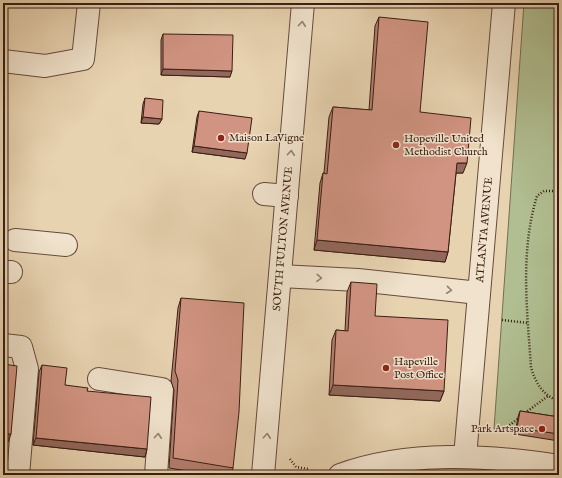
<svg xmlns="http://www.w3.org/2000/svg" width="562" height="478" viewBox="0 0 562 478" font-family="'IM FELL English',serif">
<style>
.green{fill:#b0be91;stroke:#746e52}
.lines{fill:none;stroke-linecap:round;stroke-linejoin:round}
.minor-casing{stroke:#654b3b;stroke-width:24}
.path{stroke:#391e14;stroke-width:2.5;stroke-dasharray:1 2;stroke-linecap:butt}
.minor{stroke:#f0e2cc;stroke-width:22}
.wall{fill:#b47f70;stroke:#391e14}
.shaded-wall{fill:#92685b;stroke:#391e14}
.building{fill:#d19482;stroke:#391e14}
.oneway{stroke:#948070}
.poi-dot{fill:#8f2418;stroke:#f0e2cc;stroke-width:1.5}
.labels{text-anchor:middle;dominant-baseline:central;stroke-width:3;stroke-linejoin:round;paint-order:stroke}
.poi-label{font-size:11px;fill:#391e14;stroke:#f0e2cc;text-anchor:start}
.street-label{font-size:11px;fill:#391e14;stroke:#f0e2cc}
</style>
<rect width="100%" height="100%" fill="#e8d3b1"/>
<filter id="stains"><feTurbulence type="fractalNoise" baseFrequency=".005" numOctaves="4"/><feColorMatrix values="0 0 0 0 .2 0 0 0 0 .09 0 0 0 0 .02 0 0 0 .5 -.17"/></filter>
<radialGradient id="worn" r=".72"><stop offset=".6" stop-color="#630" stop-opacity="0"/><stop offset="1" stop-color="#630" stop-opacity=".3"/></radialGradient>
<path class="green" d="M 524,3 L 559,3 L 559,440 L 494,429 Z"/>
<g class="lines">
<defs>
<g id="minor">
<path d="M 3,61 L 45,66 L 83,59 L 89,3"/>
<path d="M 264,194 L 287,196"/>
<path d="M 15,240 L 66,245"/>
<path d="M 3,272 L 11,272"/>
<path d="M 280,276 L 358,280 L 479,293"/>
<path d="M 3,345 L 21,347 L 27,369 L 18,475"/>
<path d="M 99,379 L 162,389 L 156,475"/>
<path id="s1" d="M 465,457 L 504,3"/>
<path id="s2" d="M 263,475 L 303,3"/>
<path d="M 340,475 C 409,450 487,455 559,466"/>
</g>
</defs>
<use href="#minor" class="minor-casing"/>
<g class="path">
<path d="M 559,191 L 544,191 L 537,196 C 520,251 527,310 531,367 C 535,382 543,396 559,401"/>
<path d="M 502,320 L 528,323"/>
<path d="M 525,413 L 548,396"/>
<path d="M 507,427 L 519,418"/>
<path d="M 290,459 L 296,467 L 309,469"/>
</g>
<use href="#minor" class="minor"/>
</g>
<g class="wall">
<path d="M 379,17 L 420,112 L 463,173 L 456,173 L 448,252 L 445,262 L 314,250 L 320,183 L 323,173 L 324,173 L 329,117 L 333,107 L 369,110 L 375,26 Z"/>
<path d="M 163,34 L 230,77 L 161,75 L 161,40 Z"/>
<path d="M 145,98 L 162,119 L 159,124 L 141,123 L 143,104 Z"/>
<path d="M 199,111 L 245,159 L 192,152 L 197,117 Z"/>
<path d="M 351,282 L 375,316 L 444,391 L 440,401 L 329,395 L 332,340 L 336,330 L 345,331 L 347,292 Z"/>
<path d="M 181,298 L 233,468 L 231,475 L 212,475 L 169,468 L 174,390 L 171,381 L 178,308 Z"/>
<path d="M 42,365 L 65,385 L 87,391 L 147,449 L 145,457 L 33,445 L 39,372 Z"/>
<path d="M 520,411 L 559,417 L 559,441 L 515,434 L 518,417 Z"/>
</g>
<g class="shaded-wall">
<path d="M 163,69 L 232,71 L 230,77 L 161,75 Z"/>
<path d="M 143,117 L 162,119 L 159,124 L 141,123 Z"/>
<path d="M 194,146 L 247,153 L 245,159 L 192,152 Z"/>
<path d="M 457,163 L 467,163 L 463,173 L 453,173 Z"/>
<path d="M 317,240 L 448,252 L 445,262 L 314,250 Z"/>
<path d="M 333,385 L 444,391 L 440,401 L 329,395 Z"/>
<path d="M 3,434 L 11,434 L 8,442 L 3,442 Z"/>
<path d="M 36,438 L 147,449 L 145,457 L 33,445 Z"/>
</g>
<g class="building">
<path d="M 379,17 L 428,22 L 420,112 L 471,118 L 467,163 L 457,163 L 448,252 L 317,240 L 323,173 L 327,174 L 333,107 L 372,110 Z"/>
<path d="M 163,34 L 233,35 L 232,71 L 163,69 Z"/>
<path d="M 145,98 L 163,100 L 162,119 L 143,117 Z"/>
<path d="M 199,111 L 252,118 L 247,153 L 194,146 Z"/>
<path d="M 351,282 L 377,284 L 375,316 L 448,320 L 444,391 L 333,385 L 336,330 L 348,331 Z"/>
<path d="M 181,298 L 244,303 L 239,412 L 233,468 L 173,458 L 178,380 L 175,371 Z"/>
<path d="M 3,364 L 17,366 L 11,434 L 3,434 Z"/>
<path d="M 42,365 L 67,368 L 65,385 L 88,388 L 87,391 L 151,397 L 147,449 L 36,438 Z"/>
<path d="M 520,411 L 559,417 L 559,434 L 517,428 Z"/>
</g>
<defs><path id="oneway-chevron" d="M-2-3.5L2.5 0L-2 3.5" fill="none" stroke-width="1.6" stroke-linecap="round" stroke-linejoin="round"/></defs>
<g class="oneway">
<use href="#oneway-chevron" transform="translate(302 24) rotate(-85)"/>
<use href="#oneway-chevron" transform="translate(291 153) rotate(-85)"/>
<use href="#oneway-chevron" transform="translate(319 278) rotate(3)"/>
<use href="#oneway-chevron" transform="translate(449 290) rotate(6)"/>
<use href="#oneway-chevron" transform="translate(158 436) rotate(-86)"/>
<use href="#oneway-chevron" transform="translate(267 436) rotate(-85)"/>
</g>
<g class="poi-dot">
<circle cx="221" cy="138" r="4"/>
<circle cx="396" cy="145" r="4"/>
<circle cx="386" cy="368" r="4"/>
<circle cx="542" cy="429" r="4"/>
</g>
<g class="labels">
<g class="poi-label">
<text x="229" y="138">Maison LaVigne</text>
<text x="404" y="139">Hopeville United<tspan x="404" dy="13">Methodist Church</tspan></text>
<text x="394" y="362">Hapeville<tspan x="394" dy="13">Post Office</tspan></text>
<text x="534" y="429" text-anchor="end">Park Artspace</text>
</g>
<g class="street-label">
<text stroke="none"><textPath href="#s1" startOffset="228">ATLANTA AVENUE</textPath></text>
<text stroke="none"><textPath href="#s2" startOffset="237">SOUTH FULTON AVENUE</textPath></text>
</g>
</g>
<rect width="562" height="478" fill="none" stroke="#e8d3b1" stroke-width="16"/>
<rect x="4" y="4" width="554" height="470" fill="none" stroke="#391e14" stroke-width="2"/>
<rect x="8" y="8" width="546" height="462" fill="none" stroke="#391e14"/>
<rect width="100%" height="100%" filter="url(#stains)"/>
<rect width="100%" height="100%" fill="url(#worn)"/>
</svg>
